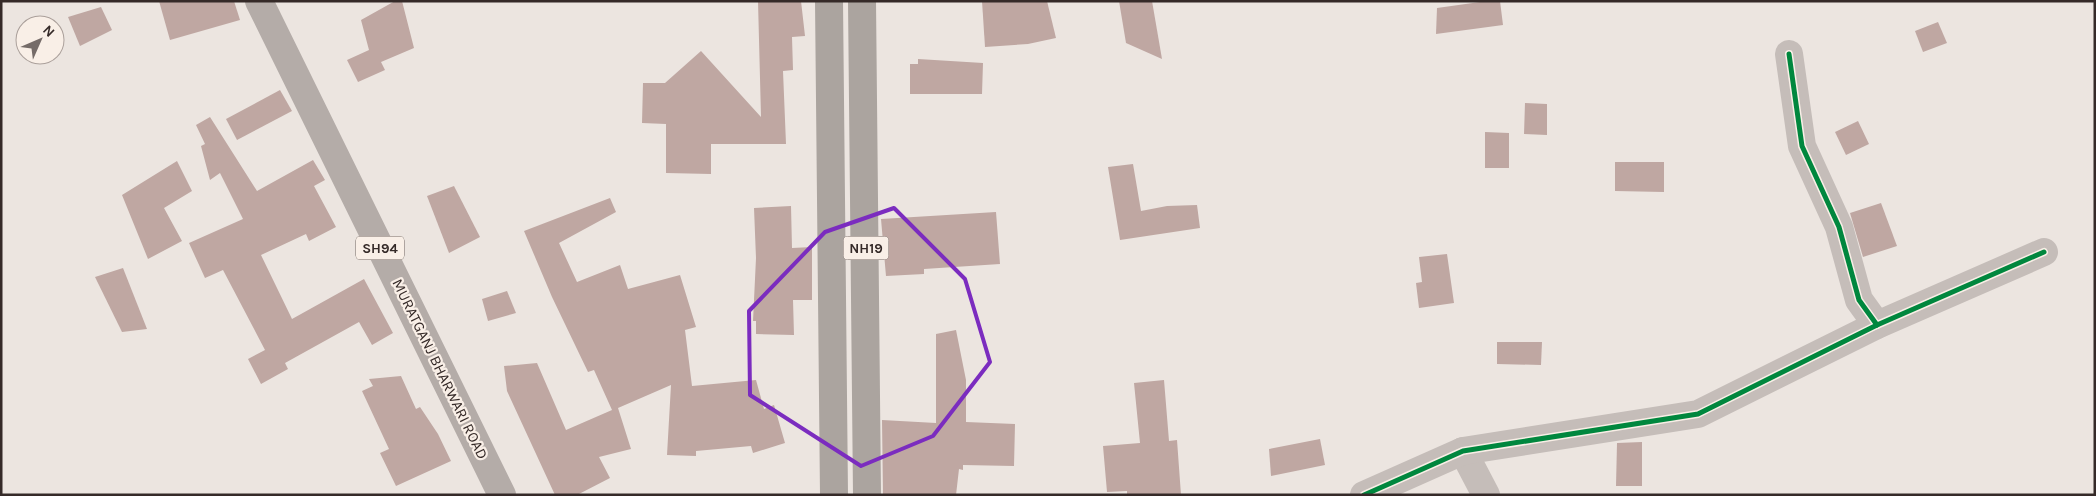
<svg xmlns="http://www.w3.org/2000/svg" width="2096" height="496" viewBox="0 0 2096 496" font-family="Karla,sans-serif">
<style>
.building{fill:#bfa7a2}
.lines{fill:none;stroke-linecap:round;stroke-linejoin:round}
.street{stroke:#c5bdb9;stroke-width:28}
.primary{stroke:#b4aca8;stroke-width:28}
.highway{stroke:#aba49f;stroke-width:28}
.cycleway-casing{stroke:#f9efe7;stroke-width:8}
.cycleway{stroke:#00873e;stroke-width:5}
.marked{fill:none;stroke:#7b2cbf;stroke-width:4;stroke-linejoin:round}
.labels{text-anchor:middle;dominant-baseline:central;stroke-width:4.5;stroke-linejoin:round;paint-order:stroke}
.shield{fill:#f9efe7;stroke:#706561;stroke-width:1}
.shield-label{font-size:14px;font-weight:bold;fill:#352a28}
.street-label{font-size:15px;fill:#352a28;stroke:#f9efe7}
</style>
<rect width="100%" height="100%" fill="#ece5e0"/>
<g class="building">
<path d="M 159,1 L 234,1 L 240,20 L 170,40 Z"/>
<path d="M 395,1 L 402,1 L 414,48 L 381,62 L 385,70 L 358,82 L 347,60 L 369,50 L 361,20 Z"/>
<path d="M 758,1 L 801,1 L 805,36 L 792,37 L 793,70 L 783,71 L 786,144 L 711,144 L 711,174 L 666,173 L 666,124 L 642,123 L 643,83 L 665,83 L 701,51 L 761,117 Z"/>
<path d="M 982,1 L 1047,1 L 1056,38 L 1028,44 L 985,47 Z"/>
<path d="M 1119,1 L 1152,1 L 1162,59 L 1126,43 Z"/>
<path d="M 1487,1 L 1500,1 L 1503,25 L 1436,34 L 1437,8 Z"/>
<path d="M 101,7 L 112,30 L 80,46 L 68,17 Z"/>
<path d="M 1938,22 L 1947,43 L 1923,52 L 1915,31 Z"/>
<path d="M 918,59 L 983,63 L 982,94 L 910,94 L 910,64 L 918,64 Z"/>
<path d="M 280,90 L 292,111 L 237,140 L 226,119 Z"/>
<path d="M 1525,103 L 1547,104 L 1547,135 L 1524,134 Z"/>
<path d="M 210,117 L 257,191 L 313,160 L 325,180 L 314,186 L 336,227 L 309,241 L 306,234 L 261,255 L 292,319 L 364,279 L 393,333 L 372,345 L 359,322 L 285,363 L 288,369 L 261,384 L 248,359 L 265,350 L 223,270 L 205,278 L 189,243 L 243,219 L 220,173 L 210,180 L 201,146 L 205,144 L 196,125 Z"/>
<path d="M 1858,121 L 1869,144 L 1846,155 L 1835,132 Z"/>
<path d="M 1485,132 L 1509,133 L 1509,168 L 1485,168 Z"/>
<path d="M 177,161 L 192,191 L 164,208 L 182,241 L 148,259 L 122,195 Z"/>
<path d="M 1615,162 L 1664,162 L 1664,192 L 1615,191 Z"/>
<path d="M 1133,164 L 1141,211 L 1167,206 L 1197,205 L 1200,228 L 1120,240 L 1108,167 Z"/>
<path d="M 454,186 L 480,237 L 449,253 L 427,196 Z"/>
<path d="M 610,198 L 616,212 L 559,243 L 577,282 L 620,265 L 628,289 L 680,275 L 696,327 L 685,330 L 692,386 L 756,380 L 764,409 L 774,405 L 785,443 L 753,453 L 751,446 L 696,451 L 696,456 L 667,455 L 671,385 L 618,408 L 631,449 L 599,457 L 610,478 L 577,495 L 555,495 L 507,391 L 504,366 L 537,363 L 566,430 L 612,410 L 594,370 L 588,372 L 552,297 L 524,231 Z"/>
<path d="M 1881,203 L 1897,246 L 1863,257 L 1850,213 Z"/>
<path d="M 791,206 L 792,248 L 812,247 L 812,300 L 793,300 L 794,335 L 756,334 L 756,321 L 753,321 L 756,258 L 754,208 Z"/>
<path d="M 996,212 L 1000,264 L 924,269 L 924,274 L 886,276 L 881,219 Z"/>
<path d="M 1447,254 L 1454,303 L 1419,308 L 1416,283 L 1422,282 L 1419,257 Z"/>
<path d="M 123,268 L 147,329 L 122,332 L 95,277 Z"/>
<path d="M 507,291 L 516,313 L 488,321 L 482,299 Z"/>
<path d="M 956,330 L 966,380 L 966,422 L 1015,424 L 1014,466 L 963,465 L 963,470 L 959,469 L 956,495 L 883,495 L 882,420 L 936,423 L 936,334 Z"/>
<path d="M 1497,342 L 1542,342 L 1541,365 L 1497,364 Z"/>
<path d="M 401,376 L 416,409 L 420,407 L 438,434 L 451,461 L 396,486 L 380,453 L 389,449 L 362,391 L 373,386 L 369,379 Z"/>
<path d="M 1164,380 L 1169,441 L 1177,440 L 1181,495 L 1127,495 L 1127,491 L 1107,492 L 1103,446 L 1140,443 L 1134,383 Z"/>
<path d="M 1320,439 L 1325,465 L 1271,476 L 1269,449 Z"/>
<path d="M 1642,442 L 1642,486 L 1616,486 L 1617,443 Z"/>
</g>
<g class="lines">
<g class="street">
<path d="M 1789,54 L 1802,146 L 1839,227 L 1859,300 L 1877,325"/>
<path d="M 1463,451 L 1486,495"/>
<path d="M 1364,495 L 1463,451 L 1698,414 L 1877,325 L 2044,252"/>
</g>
<path class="primary" d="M 259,1 L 502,495"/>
<g class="highway">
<path d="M 829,1 L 834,495"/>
<path d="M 862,1 L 867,495"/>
</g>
<defs>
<g id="cycleway">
<path d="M 1789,54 L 1802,146 L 1839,227 L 1859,300 L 1877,325"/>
<path d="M 1364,495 L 1463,451 L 1698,414 L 1877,325 L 2044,252"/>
</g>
</defs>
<use href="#cycleway" class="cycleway-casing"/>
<use href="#cycleway" class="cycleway"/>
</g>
<path class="marked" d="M 894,208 L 965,279 L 990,362 L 933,436 L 861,466 L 750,395 L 749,311 L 825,232 Z"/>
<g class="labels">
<g class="shield">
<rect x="356" y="236.5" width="48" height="23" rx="4"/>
<rect x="843.5" y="236.5" width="45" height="23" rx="4"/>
</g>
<g class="shield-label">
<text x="380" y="248">SH94</text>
<text x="866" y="248">NH19</text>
</g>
<g class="street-label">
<text transform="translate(440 369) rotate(64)">MURATGANJ BHARWARI ROAD</text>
</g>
</g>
<rect width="2096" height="496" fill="none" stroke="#352a28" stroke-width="5"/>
<g transform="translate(40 40) rotate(45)"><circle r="24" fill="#f9efe7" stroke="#aba09b"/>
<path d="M0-4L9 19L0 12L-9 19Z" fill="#756b68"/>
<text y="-8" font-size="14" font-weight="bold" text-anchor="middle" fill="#352a28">N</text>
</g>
</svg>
